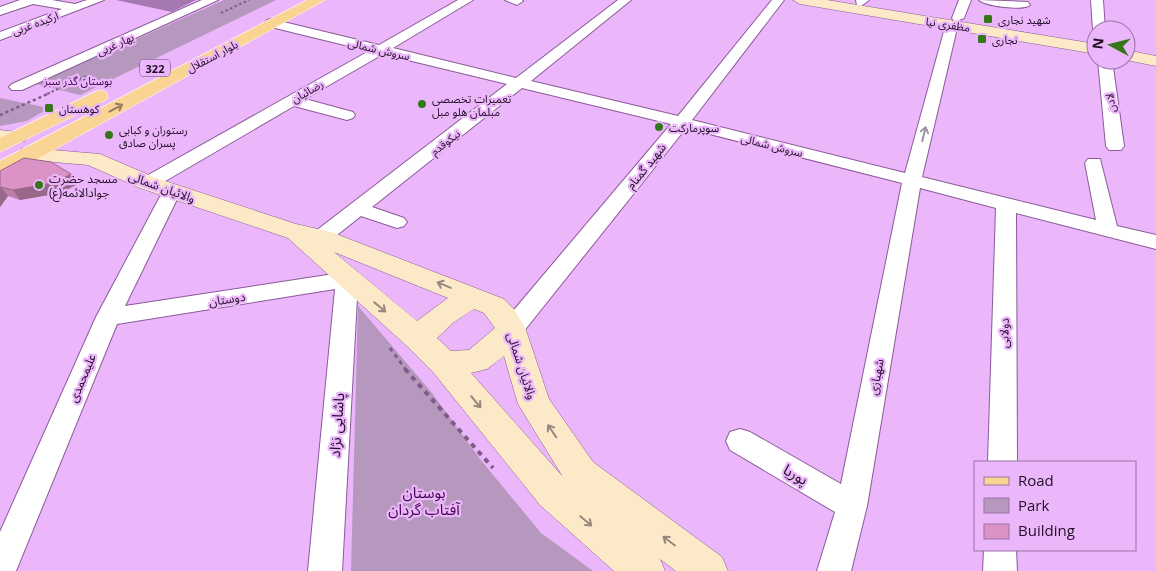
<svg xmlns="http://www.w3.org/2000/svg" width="1156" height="571" viewBox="0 0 1156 571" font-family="'Open Sans','Noto Sans Arabic',sans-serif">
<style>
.green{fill:#b698bf}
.forest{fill:#a678b3}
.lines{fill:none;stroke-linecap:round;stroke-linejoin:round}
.minor-casing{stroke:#8a5b98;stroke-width:2}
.secondary-casing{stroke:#8a5b98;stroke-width:1}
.primary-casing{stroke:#fff;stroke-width:1}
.path-far3{stroke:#7e5b88;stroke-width:2;stroke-dasharray:2.5 2.5;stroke-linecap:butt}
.path-far2{stroke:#7e5b88;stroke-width:2.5;stroke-dasharray:3 3;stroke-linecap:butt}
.path-far1{stroke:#7e5b88;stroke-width:3;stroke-dasharray:4 4;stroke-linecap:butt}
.path{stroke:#7e5b88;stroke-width:4;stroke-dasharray:5 5;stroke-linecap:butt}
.minor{fill:#fff;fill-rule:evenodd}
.secondary{fill:#fce9c8;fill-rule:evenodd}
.primary{fill:#f9d492;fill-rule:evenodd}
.wall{fill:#bb7ea9}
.shaded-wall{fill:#996789}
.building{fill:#da93c4;stroke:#996789}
.oneway{stroke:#987b62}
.oneway2{stroke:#9b939e}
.oneway3{stroke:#998680}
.poi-dot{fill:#337718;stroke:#ebb6fa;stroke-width:2}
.labels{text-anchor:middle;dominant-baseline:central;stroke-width:4.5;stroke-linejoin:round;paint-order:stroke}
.far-poi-label{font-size:11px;fill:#210e27;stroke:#ebb6fa;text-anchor:start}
.far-street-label{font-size:11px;fill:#210e27;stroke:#ebb6fa}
.shield{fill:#ebb6fa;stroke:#5e4066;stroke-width:1}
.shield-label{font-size:11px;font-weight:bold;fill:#210e27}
.far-park-label{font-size:11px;fill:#420350;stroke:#ebb6fa}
.street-label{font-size:12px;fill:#210e27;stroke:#ebb6fa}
.poi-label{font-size:12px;fill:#210e27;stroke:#ebb6fa;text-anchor:start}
.near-street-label{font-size:15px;fill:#210e27;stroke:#ebb6fa}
.near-park-label{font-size:15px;fill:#420350;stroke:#ebb6fa}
</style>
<rect width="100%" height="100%" fill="#ebb6fa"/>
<g class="green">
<path d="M 224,0 L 276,0 L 80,95 L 36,84 Z"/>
<path d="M 0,98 L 49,108 L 27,121 L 0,126 Z"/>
<path d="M 358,306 L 432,393 L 480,459 L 541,533 L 593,571 L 351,571 Z"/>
</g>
<path class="forest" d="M 116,0 L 196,0 L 172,12 Z"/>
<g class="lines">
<defs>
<g id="minor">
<path d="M 20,0 L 52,0 L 75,4 L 87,0 L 104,0 L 0,40 L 0,32 L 62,9 L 33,4 L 0,15 L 0,7 Z"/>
<path d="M 202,0 L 218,0 L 22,90 L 12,90 L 9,87 L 12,84 Z"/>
<path d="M 458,0 L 473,0 L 393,48 L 516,78 L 618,0 L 631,0 L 531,81 L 678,116 L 772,0 L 784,0 L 692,120 L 905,173 L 946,24 L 954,21 L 952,18 L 959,0 L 971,0 L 964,18 L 957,21 L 958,24 L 922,177 L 1096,220 L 1085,163 L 1088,159 L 1100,159 L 1117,226 L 1156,235 L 1156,249 L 1016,213 L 1017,462 L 988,462 L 996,208 L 920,188 L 867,506 L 851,571 L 817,571 L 835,512 L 730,450 L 726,441 L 730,432 L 740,429 L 750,432 L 841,484 L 902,183 L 686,128 L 520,336 L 511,339 L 502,336 L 499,330 L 502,324 L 671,124 L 522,88 L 372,207 L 404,218 L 407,222 L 404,226 L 397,228 L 361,216 L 318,250 L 311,252 L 304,250 L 301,245 L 304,240 L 507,84 L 383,54 L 305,99 L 353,112 L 355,115 L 353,118 L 347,120 L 294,106 L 155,187 L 141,187 L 139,183 L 141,179 L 369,51 L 267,26 L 265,23 L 267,20 L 271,19 L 379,45 Z"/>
<path d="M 505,0 L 522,0 L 523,1 L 517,5 Z"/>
<path d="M 856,0 L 869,0 L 861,6 L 857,5 Z"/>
<path d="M 979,0 L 1028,2 L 1030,5 C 1024,11 985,6 979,0 Z"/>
<path d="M 1091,0 L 1103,0 L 1105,30 L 1096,30 L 1096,33 L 1093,30 Z"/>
<path d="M 1098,60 L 1112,60 L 1124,146 L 1121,150 L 1109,150 L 1106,146 Z"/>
<path d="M 172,185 L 179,187 L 181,191 L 125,306 L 347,272 L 355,275 L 358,280 L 342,571 L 308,571 L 335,289 L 117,324 L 16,571 L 0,571 L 0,532 L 96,317 L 163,191 L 165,187 Z"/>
<path d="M 984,550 L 1016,550 L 1017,571 L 983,571 Z"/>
</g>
<g id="secondary">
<path d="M 793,0 L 827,0 L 1096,44 L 1096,54 L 800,4 Z"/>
<path d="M 1126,50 L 1156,56 L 1156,66 L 1126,60 Z"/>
<path d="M 0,130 L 25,133 L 28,137 L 25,141 L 0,142 Z"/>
<path d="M 29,148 L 100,154 L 156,178 L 296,224 L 331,232 L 504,299 L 514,309 L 526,330 L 549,399 L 593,462 L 722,557 L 728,571 L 676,571 L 660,559 L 665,571 L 614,571 L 540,505 L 433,372 L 408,347 L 288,238 L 140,188 L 88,165 L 21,159 L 18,154 L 21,149 ZM 334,252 L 448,298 L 417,321 ZM 474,309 L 484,313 L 495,328 L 469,350 L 451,351 L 437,338 L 454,322 ZM 504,356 L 518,404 L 563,477 L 471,373 L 487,369 Z"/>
</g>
<g id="primary">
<path d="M 307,0 L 325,0 L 8,175 L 0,177 L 0,161 Z"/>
<path d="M 99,90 L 106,92 L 108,96 L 106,100 L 0,152 L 0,138 Z"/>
</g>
</defs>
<use href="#minor" class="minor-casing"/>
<use href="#secondary" class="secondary-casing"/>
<use href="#primary" class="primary-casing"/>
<g class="path-far3">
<path d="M 221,13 L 249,0"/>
<path d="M 47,94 L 86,76"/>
</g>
<path class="path-far2" d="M 0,115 L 50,93"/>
<path class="path-far1" d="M 390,348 L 406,370"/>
<path class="path" d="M 405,369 L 493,468"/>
<use href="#minor" class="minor"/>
<use href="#secondary" class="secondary"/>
<use href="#primary" class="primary"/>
</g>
<path class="wall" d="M 0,171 L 71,174 L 78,184 L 60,193 L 20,200 L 8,196 L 0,207 Z"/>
<g class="shaded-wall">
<path d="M 71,174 L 78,184 L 60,193 L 20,200 L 13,190 Z"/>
<path d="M 0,186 L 8,196 L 0,207 Z"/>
</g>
<path class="building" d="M 24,158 L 51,162 L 71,174 L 53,183 L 13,190 L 0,187 L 0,171 Z"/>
<defs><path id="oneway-shaft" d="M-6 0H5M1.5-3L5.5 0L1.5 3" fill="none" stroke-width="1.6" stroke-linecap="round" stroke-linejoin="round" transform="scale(1.25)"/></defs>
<use class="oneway" href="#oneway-shaft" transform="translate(116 108) rotate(-28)"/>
<use class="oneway2" href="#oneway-shaft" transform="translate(924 134) rotate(-76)"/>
<g class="oneway3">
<use href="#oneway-shaft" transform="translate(444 285) rotate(-158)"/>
<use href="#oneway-shaft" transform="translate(380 307) rotate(40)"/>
<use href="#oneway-shaft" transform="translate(476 402) rotate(50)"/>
<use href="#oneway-shaft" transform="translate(552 431) rotate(-124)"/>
<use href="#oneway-shaft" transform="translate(586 521) rotate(40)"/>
<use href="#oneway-shaft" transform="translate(669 541) rotate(-143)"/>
</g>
<g class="poi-dot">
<rect x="983" y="14" width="10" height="10" rx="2.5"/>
<rect x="977" y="34" width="10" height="10" rx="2.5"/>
<circle cx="422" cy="104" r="5"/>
<rect x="44" y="103" width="10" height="10" rx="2.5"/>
<circle cx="659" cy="127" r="5"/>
<circle cx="109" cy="135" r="5"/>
<circle cx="39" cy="185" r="5"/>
</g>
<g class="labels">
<g class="far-poi-label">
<text x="998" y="19">شهید نجاری</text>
<text x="992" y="39">نجاری</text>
<text x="432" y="98">تعمیرات تخصصی<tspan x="432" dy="13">مبلمان هلو مبل</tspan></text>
<text x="59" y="108">کوهستان</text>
<text x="669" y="127">سوپرمارکت</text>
<text x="119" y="129">رستوران و کبابی<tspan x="119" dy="13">پسران صادق</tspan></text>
</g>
<g class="far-street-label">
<text transform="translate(35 23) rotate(-20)">ارکیده غربی</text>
<text transform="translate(948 24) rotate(9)">مظفری نیا</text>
<text transform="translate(115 44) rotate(-24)">بهار غربی</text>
<text transform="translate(379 49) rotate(13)">سروش شمالی</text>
<text transform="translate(212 56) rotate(-28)">بلوار استقلال</text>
<text transform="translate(307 91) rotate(-30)">رضائیان</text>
<text transform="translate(1110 103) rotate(-97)">لادن</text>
<text transform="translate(445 142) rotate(-38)">نیکوقدم</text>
<text transform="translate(772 145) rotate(14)">سروش شمالی</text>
</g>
<rect class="shield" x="140" y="59.5" width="30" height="17" rx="4"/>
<g class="shield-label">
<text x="155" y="68">322</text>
</g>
<g class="far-park-label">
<text x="78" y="80">بوستان گذر سبز</text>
</g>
<g class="street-label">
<text transform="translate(646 166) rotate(-51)">شهید گمنام</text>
<text transform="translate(162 187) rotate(20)">والائیان شمالی</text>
<text transform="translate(227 299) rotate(-9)">دوستان</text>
<text transform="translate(1004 333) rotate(-89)">دولابی</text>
<text transform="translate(522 366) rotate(72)">والائیان شمالی</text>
<text transform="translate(876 377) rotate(-79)">شهبازی</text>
<text transform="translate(82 378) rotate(-67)">علیمحمدی</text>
</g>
<g class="poi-label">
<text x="49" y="178">مسجد حضرت<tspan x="49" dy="14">جوادالائمه(ع)</tspan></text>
</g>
<g class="near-street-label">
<text transform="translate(336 425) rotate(-86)">پاشایی نژاد</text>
<text transform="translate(796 474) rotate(30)">پوریا</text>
</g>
<g class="near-park-label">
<text x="424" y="492">بوستان<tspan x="424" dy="17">آفتاب گردان</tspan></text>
</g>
</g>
<rect x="974" y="461" width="162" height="90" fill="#ebb6fa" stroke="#9a73a6"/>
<rect x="984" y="477" width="25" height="8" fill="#f9d492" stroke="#9a73a6"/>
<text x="1018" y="486" font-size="15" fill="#210e27">Road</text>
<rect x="984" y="498" width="25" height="15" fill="#b698bf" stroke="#9a73a6"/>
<text x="1018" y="511" font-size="15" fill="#210e27">Park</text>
<rect x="984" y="524" width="25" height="15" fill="#da93c4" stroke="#9a73a6"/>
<text x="1018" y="536" font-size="15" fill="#210e27">Building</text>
<g transform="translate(1111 45) rotate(277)"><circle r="24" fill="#ebb6fa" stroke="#9a73a6"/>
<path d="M0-4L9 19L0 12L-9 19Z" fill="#337718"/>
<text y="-8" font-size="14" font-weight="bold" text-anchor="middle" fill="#210e27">N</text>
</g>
</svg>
